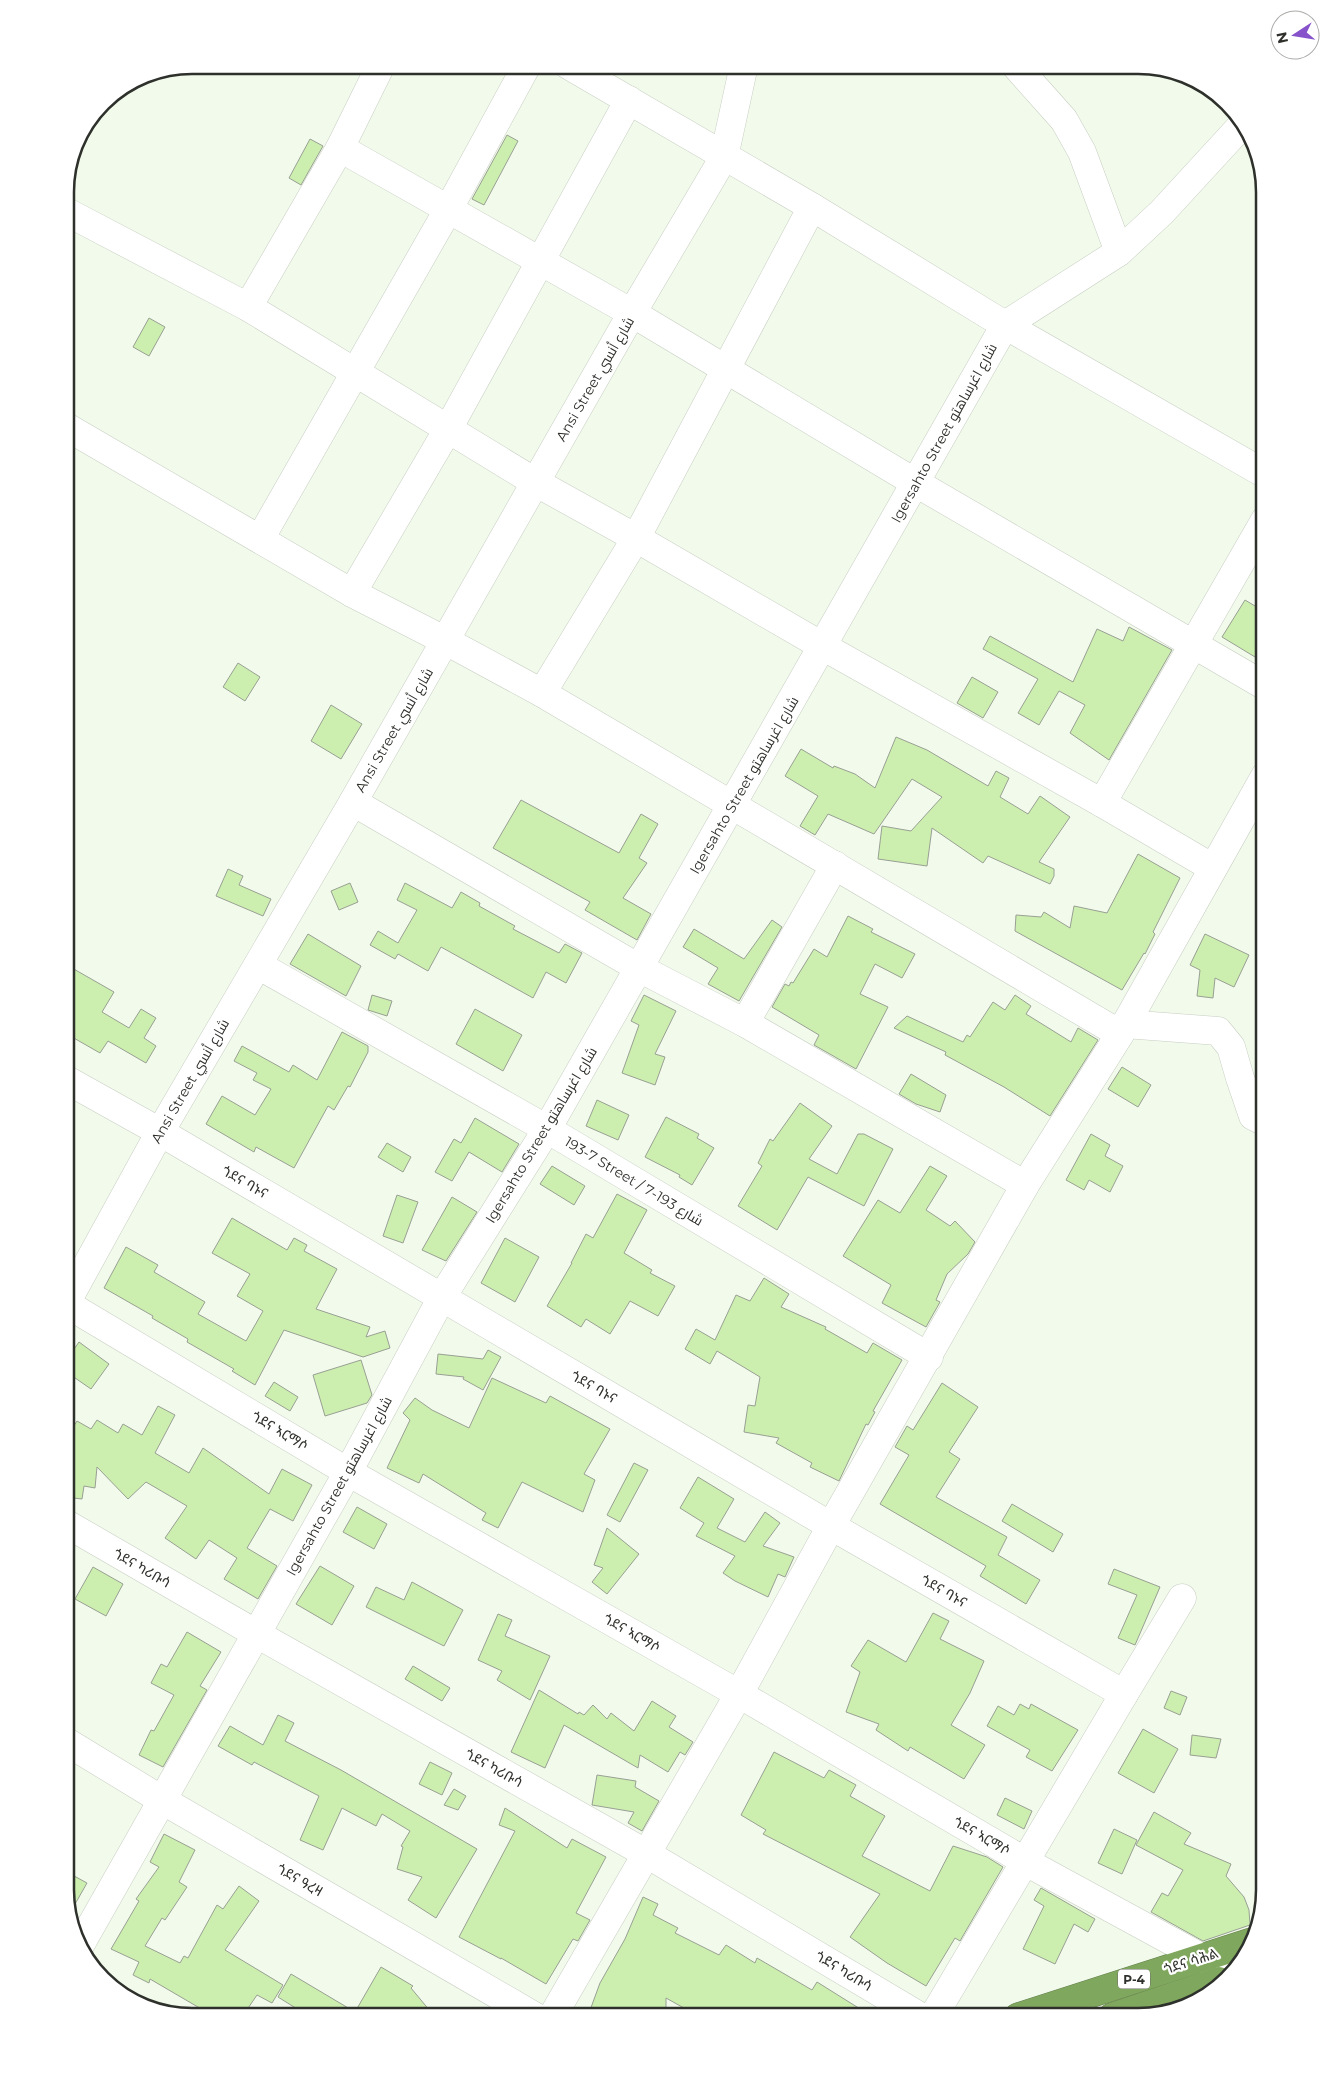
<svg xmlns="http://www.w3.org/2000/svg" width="1330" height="2082" viewBox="0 0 1330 2082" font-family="Montserrat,Cairo,'Noto Sans Ethiopic',sans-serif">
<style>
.building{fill:#ccefaf;stroke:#99a093}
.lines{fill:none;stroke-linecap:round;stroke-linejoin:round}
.minor-casing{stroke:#c7cfc2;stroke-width:29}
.highway-casing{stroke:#637e4c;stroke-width:29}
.minor{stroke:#fff;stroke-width:28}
.highway{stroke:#80a75e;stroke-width:28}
.labels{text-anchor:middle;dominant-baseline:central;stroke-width:4.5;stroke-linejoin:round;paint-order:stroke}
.shield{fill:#fff;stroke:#6d6f6b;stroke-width:1}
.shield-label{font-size:12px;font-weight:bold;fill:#2e312b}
.street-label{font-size:14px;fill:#2e312b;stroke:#fff}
.rim{fill:none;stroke:#2e312b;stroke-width:2.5}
</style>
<rect width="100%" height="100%" fill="#f2faec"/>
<g class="building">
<path d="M 507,135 L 518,141 L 484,205 L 472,199 Z"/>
<path d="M 310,139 L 323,146 L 301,185 L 289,178 Z"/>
<path d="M 149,318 L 165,327 L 149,356 L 133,347 Z"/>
<path d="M 1245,600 L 1265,612 L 1265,663 L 1222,637 Z"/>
<path d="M 1129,627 L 1172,650 L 1109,760 L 1070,733 L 1085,705 L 1059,691 L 1039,725 L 1018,713 L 1038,679 L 983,649 L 990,636 L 1073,682 L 1097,629 L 1123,641 Z"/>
<path d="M 238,663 L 260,677 L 245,701 L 223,687 Z"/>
<path d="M 972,677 L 998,692 L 983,718 L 957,703 Z"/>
<path d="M 331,705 L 362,724 L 341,759 L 311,741 Z"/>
<path d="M 896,737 L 927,750 L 988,786 L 996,771 L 1009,778 L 1000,797 L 1028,814 L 1040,796 L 1070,817 L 1039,862 L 1054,869 L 1054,876 L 1050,884 L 988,856 L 983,863 L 932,828 L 927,866 L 878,859 L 882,826 L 911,831 L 942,797 L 912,779 L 874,834 L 828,814 L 815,835 L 800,826 L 818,796 L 785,776 L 801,749 L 833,768 L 834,766 L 855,774 L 875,788 Z"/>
<path d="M 521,800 L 619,853 L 641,814 L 658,824 L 639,858 L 647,863 L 623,898 L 651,914 L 637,940 L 585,910 L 590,902 L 493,848 Z"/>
<path d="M 1138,854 L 1180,878 L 1153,932 L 1155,934 L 1145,954 L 1144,953 L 1122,990 L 1015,931 L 1016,915 L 1041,917 L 1044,912 L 1070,928 L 1074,906 L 1107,913 Z"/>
<path d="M 228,869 L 243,876 L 239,885 L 271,899 L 263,916 L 216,896 Z"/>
<path d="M 350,883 L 358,902 L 339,910 L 331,891 Z"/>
<path d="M 405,883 L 452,908 L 461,892 L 480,903 L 479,906 L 515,926 L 513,929 L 559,953 L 565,944 L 582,953 L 566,983 L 546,972 L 533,998 L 441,947 L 428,971 L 398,954 L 395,959 L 370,945 L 378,931 L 398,943 L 417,910 L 397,900 Z"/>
<path d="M 848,916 L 873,929 L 871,932 L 915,954 L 902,978 L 875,964 L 860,994 L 888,1007 L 856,1069 L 814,1045 L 819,1035 L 772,1007 L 785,984 L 789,986 L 791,982 L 793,983 L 814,949 L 827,957 Z"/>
<path d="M 772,920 L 782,927 L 739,1001 L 708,984 L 718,968 L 683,947 L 694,929 L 744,959 Z"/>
<path d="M 308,934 L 361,966 L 346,996 L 290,964 Z"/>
<path d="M 1205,934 L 1249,955 L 1234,987 L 1215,978 L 1213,998 L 1197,996 L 1200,970 L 1190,965 Z"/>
<path d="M 65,964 L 114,992 L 102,1012 L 129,1028 L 141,1009 L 156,1018 L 144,1038 L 156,1046 L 146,1063 L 108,1041 L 100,1053 L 65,1033 Z"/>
<path d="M 372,995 L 392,1001 L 387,1016 L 368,1010 Z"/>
<path d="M 644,995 L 676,1011 L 655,1054 L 665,1057 L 655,1085 L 622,1073 L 639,1025 L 631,1021 Z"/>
<path d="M 1015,995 L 1031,1006 L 1026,1014 L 1071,1042 L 1078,1028 L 1098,1040 L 1050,1116 L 1004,1087 L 945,1055 L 946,1052 L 894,1028 L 907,1016 L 963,1042 L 967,1035 L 970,1037 L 993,1002 L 1005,1010 Z"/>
<path d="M 475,1009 L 522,1035 L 503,1071 L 456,1044 Z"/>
<path d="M 342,1032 L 368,1046 L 368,1052 L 350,1087 L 348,1086 L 334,1110 L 328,1106 L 294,1168 L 256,1147 L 254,1152 L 206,1124 L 222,1096 L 255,1115 L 271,1089 L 253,1080 L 257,1073 L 234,1061 L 242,1046 L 289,1072 L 293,1065 L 317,1080 Z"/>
<path d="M 1122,1067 L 1151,1085 L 1138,1107 L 1108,1089 Z"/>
<path d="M 911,1074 L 946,1095 L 940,1112 L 916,1104 L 899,1094 Z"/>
<path d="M 597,1100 L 629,1115 L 618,1140 L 586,1126 Z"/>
<path d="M 800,1103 L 832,1126 L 809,1159 L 837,1174 L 858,1134 L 864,1134 L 893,1149 L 864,1206 L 808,1177 L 777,1230 L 738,1206 L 762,1166 L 758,1163 L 770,1139 L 773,1141 Z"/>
<path d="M 666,1117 L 699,1134 L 697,1138 L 714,1148 L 692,1185 L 679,1177 L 680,1175 L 645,1157 Z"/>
<path d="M 475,1118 L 519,1144 L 502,1172 L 469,1152 L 452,1181 L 435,1172 L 454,1139 L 461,1143 Z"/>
<path d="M 1091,1134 L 1110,1145 L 1105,1156 L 1123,1166 L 1110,1192 L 1089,1180 L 1084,1190 L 1066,1180 Z"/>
<path d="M 387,1143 L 411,1157 L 403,1172 L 378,1157 Z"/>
<path d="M 552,1166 L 585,1186 L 574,1205 L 540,1184 Z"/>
<path d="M 930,1166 L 947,1176 L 926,1210 L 950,1226 L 955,1221 L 975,1242 L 968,1254 L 947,1274 L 936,1300 L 940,1302 L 926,1327 L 882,1303 L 891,1285 L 843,1256 L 878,1200 L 900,1213 Z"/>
<path d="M 617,1194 L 647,1210 L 624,1253 L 652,1270 L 650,1273 L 675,1286 L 658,1316 L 630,1301 L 610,1334 L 586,1319 L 581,1327 L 547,1306 L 572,1263 L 571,1263 L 586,1234 L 593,1238 Z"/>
<path d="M 397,1195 L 418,1202 L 403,1243 L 383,1236 Z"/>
<path d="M 452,1197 L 477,1212 L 446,1261 L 422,1250 Z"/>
<path d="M 232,1218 L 287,1250 L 294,1238 L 307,1245 L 304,1251 L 337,1269 L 316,1309 L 370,1327 L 366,1337 L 385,1331 L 390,1348 L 363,1357 L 284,1330 L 255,1385 L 232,1371 L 234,1369 L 187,1342 L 188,1339 L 152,1318 L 153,1316 L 104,1288 L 126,1247 L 158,1265 L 154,1272 L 205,1302 L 198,1314 L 246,1341 L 263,1311 L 237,1296 L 250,1274 L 212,1253 Z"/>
<path d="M 505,1238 L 539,1257 L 515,1302 L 481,1283 Z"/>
<path d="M 764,1278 L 789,1294 L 781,1307 L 826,1327 L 825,1329 L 867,1353 L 873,1343 L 902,1360 L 873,1411 L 875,1412 L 868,1425 L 866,1424 L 839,1481 L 810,1467 L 812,1463 L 776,1443 L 779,1438 L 744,1432 L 748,1405 L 755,1406 L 760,1377 L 717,1351 L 710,1364 L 685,1349 L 696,1329 L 715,1340 L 736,1295 L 750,1301 Z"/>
<path d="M 79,1342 L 109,1364 L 91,1389 L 65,1371 L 65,1362 Z"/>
<path d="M 488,1350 L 501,1357 L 483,1390 L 463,1379 L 464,1377 L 436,1374 L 438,1354 L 483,1359 Z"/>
<path d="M 361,1360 L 372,1395 L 367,1403 L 325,1416 L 313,1375 Z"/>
<path d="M 492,1378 L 546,1403 L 550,1396 L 610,1429 L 584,1474 L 595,1480 L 583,1512 L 522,1482 L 498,1528 L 482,1520 L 486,1513 L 423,1474 L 419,1483 L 387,1468 L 410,1420 L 403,1413 L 415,1398 L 432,1410 L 469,1428 Z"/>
<path d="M 274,1382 L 298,1397 L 290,1411 L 265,1396 Z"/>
<path d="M 942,1383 L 978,1407 L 949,1452 L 960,1459 L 936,1497 L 1007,1537 L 998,1555 L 1040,1580 L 1026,1604 L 980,1576 L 986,1566 L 880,1504 L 909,1455 L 895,1447 L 907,1426 L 913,1430 Z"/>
<path d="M 158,1406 L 175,1415 L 155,1453 L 189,1473 L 203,1448 L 269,1494 L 282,1469 L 312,1485 L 293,1521 L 270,1509 L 247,1548 L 277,1566 L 258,1599 L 224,1579 L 237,1558 L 209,1540 L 196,1559 L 165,1538 L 187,1506 L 146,1482 L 128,1499 L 97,1467 L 95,1488 L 84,1486 L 82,1499 L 65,1497 L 65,1440 L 77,1421 L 91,1429 L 97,1420 L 118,1433 L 123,1424 L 142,1435 Z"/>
<path d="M 634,1463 L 648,1470 L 620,1522 L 607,1515 Z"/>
<path d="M 698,1477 L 734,1499 L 717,1528 L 745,1542 L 765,1512 L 780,1523 L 763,1546 L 794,1557 L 785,1577 L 778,1574 L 768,1597 L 735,1581 L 723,1573 L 735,1556 L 696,1536 L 704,1523 L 680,1508 Z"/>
<path d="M 1012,1504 L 1063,1534 L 1053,1552 L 1002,1521 Z"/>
<path d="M 357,1507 L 387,1524 L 374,1549 L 343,1532 Z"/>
<path d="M 607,1528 L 639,1554 L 607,1594 L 592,1582 L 603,1568 L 594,1565 Z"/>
<path d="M 320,1566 L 354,1586 L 332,1625 L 296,1604 Z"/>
<path d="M 93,1567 L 123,1584 L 106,1616 L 75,1599 Z"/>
<path d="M 1114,1569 L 1160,1587 L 1135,1645 L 1118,1638 L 1137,1595 L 1108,1584 Z"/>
<path d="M 412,1582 L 463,1610 L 444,1646 L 366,1607 L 376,1587 L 404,1600 Z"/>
<path d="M 933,1613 L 949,1621 L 940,1639 L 984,1661 L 970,1693 L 951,1725 L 985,1745 L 964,1779 L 910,1747 L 908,1751 L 876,1730 L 879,1724 L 846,1712 L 860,1672 L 851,1666 L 868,1640 L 906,1662 Z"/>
<path d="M 498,1614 L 512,1620 L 505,1636 L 550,1656 L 530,1700 L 497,1680 L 502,1671 L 478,1660 Z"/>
<path d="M 187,1632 L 221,1652 L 200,1686 L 207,1690 L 163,1767 L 139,1755 L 151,1730 L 154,1731 L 174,1695 L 151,1683 L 161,1664 L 167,1667 Z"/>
<path d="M 413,1666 L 450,1688 L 442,1701 L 405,1679 Z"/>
<path d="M 539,1690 L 578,1714 L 579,1712 L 584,1715 L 593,1705 L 607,1719 L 611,1713 L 634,1731 L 652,1701 L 676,1716 L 669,1727 L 693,1742 L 685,1755 L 680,1752 L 668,1772 L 640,1755 L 638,1768 L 564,1725 L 545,1768 L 511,1752 Z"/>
<path d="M 1171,1691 L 1187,1697 L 1180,1715 L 1164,1708 Z"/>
<path d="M 1020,1704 L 1029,1709 L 1031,1704 L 1078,1730 L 1052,1771 L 1026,1757 L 1030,1750 L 987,1726 L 998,1706 L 1014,1715 Z"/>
<path d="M 278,1715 L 294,1723 L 285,1741 L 341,1770 L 477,1849 L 436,1918 L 408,1900 L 422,1877 L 397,1869 L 403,1847 L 401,1846 L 410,1831 L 382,1814 L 376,1826 L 342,1808 L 323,1850 L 300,1840 L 319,1796 L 254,1762 L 252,1765 L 218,1746 L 230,1726 L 263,1745 Z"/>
<path d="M 1143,1729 L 1178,1749 L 1154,1793 L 1118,1773 Z"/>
<path d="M 1192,1735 L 1221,1739 L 1216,1758 L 1190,1755 Z"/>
<path d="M 774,1752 L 824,1778 L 829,1770 L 856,1785 L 850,1796 L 885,1816 L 862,1856 L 930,1891 L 953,1846 L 987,1857 L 1003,1867 L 960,1941 L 955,1938 L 926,1986 L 887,1963 L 850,1937 L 880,1894 L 763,1834 L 766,1830 L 741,1815 Z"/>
<path d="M 430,1762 L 452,1773 L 442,1795 L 419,1784 Z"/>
<path d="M 597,1775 L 636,1781 L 635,1787 L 659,1801 L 642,1831 L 628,1823 L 634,1812 L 592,1805 Z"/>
<path d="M 454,1789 L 466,1796 L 458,1810 L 444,1805 Z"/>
<path d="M 1005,1798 L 1032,1811 L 1024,1829 L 997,1815 Z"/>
<path d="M 505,1808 L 567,1848 L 572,1839 L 606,1857 L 576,1913 L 590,1920 L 578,1941 L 573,1939 L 546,1984 L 501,1958 L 501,1959 L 459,1937 L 515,1831 L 499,1825 Z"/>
<path d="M 1154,1812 L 1191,1833 L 1184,1844 L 1231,1864 L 1226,1876 L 1244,1897 L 1249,1910 L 1250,1925 L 1203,1941 L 1151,1912 L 1162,1893 L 1168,1896 L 1183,1870 L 1136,1845 Z"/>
<path d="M 1114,1829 L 1137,1840 L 1122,1874 L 1098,1863 Z"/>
<path d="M 164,1834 L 195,1850 L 179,1882 L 187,1887 L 165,1920 L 162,1918 L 145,1946 L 180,1963 L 184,1956 L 188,1958 L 217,1905 L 223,1909 L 239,1886 L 259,1901 L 225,1950 L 283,1985 L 272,2003 L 257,1995 L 242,2017 L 215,2017 L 150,1979 L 149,1983 L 133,1975 L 139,1962 L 111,1949 L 139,1901 L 136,1899 L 159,1867 L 150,1862 Z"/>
<path d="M 65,1871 L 87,1883 L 70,1913 L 65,1890 Z"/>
<path d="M 1041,1888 L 1095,1919 L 1088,1932 L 1074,1924 L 1055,1964 L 1023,1949 L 1044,1906 L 1034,1900 Z"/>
<path d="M 643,1897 L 658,1904 L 653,1915 L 678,1928 L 675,1933 L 719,1955 L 726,1945 L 755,1963 L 757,1958 L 812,1990 L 817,1982 L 873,2017 L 700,2017 L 666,1998 L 666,2017 L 598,2017 L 589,2013 L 600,1983 L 625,1939 Z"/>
<path d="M 381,1967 L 413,1986 L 411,1988 L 435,2017 L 310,2017 L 278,1997 L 291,1974 L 355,2012 Z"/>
</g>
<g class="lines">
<defs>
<g id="minor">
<path d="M 568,65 L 812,207 L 1005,325 L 1265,474"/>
<path d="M 1015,65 L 1064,120 L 1082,152 L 1119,252"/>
<path d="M 340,148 L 632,313 L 916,483 L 1265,686"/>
<path d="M 65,211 L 248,307 L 535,482 L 636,538 L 824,647 L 1102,803 L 1213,868"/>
<path d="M 248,307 L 340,148 L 381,65"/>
<path d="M 65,426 L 352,593 L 446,641 L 542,693 L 1120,1034"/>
<path d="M 260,539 L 448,210 L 527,65"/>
<path d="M 352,593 L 448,429 L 629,100"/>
<path d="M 542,693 L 636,538 L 812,207"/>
<path d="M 353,802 L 639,968 L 745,1023 L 1025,1185"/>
<path d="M 1102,803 L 1265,520"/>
<path d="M 258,965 L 547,1129 L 929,1357"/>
<path d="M 745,1023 L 835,865"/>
<path d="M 1125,1024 L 1218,1031 L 1231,1047 L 1240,1078 L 1253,1116 L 1265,1122"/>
<path d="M 65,1079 L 160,1132 L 831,1526 L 1124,1694"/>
<path d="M 65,1303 L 348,1472 L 739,1694 L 1026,1862 L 1219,1967"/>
<path d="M 65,1305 L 160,1132 L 353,802 L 632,313 L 724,157 L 744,65"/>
<path d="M 65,1523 L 255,1633 L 647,1854 L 921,2017"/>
<path d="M 65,1741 L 162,1800 L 536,2017"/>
<path d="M 79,1947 L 348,1472 L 442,1297 L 547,1129 L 1005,325 L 1119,252 L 1162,212 L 1242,125"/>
<path d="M 552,2017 L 739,1694 L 831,1526 L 1025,1185 L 1120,1034 L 1265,776"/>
<path d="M 933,2017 L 1124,1694 L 1182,1598"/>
</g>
<g id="highway">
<path d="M 1018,2017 L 1251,1942"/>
<path d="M 1112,2017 L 1219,1981"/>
</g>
</defs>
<use href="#minor" class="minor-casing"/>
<use href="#highway" class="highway-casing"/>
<use href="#minor" class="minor"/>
<use href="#highway" class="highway"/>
</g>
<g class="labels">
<rect class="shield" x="1118" y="1969.5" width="32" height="19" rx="4"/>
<g class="shield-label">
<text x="1134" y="1979">P-4</text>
</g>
<g class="street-label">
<text transform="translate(595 379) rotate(-60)">Ansi Street شارع أنسي</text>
<text transform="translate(944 433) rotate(-61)">Igersahto Street شارع اغرساهتو</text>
<text transform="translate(394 730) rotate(-60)">Ansi Street شارع أنسي</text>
<text transform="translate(744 785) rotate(-60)">Igersahto Street شارع اغرساهتو</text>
<text transform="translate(190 1081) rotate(-60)">Ansi Street شارع أنسي</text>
<text transform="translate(541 1135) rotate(-59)">Igersahto Street شارع اغرساهتو</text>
<text transform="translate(634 1181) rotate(31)">193-7 Street / شارع 193-7</text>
<text transform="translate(245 1182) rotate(30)">ጎደና ባኑና</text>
<text transform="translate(594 1387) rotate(30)">ጎደና ባኑና</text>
<text transform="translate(280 1431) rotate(31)">ጎደና ኣርማሶ</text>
<text transform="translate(339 1486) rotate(-61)">Igersahto Street شارع اغرساهتو</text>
<text transform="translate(142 1568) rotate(30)">ጎደና ካሪቡሳ</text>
<text transform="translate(944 1591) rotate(30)">ጎደና ባኑና</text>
<text transform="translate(632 1633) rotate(30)">ጎደና ኣርማሶ</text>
<text transform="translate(494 1768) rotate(29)">ጎደና ካሪቡሳ</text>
<text transform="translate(982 1836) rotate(30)">ጎደና ኣርማሶ</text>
<text transform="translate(300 1880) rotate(30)">ጎደና ዓረዛ</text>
<text transform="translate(1191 1961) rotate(-18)">ጎደና ሳሕል</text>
<text transform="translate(844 1971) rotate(31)">ጎደና ካሪቡሳ</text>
</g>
</g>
<path d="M0 0H1330V2082H0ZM192 74H1138A118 118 0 0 1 1256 192V1890A118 118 0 0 1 1138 2008H192A118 118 0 0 1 74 1890V192A118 118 0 0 1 192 74Z" fill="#fff" fill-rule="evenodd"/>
<path class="rim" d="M192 74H1138A118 118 0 0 1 1256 192V1890A118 118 0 0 1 1138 2008H192A118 118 0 0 1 74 1890V192A118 118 0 0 1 192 74Z"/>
<g transform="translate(1295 35) rotate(258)"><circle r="24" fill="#ffffff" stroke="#abadaa"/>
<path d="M0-4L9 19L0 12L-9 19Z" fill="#8653cb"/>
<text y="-8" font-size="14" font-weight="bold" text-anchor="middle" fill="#2e312b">N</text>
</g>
</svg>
